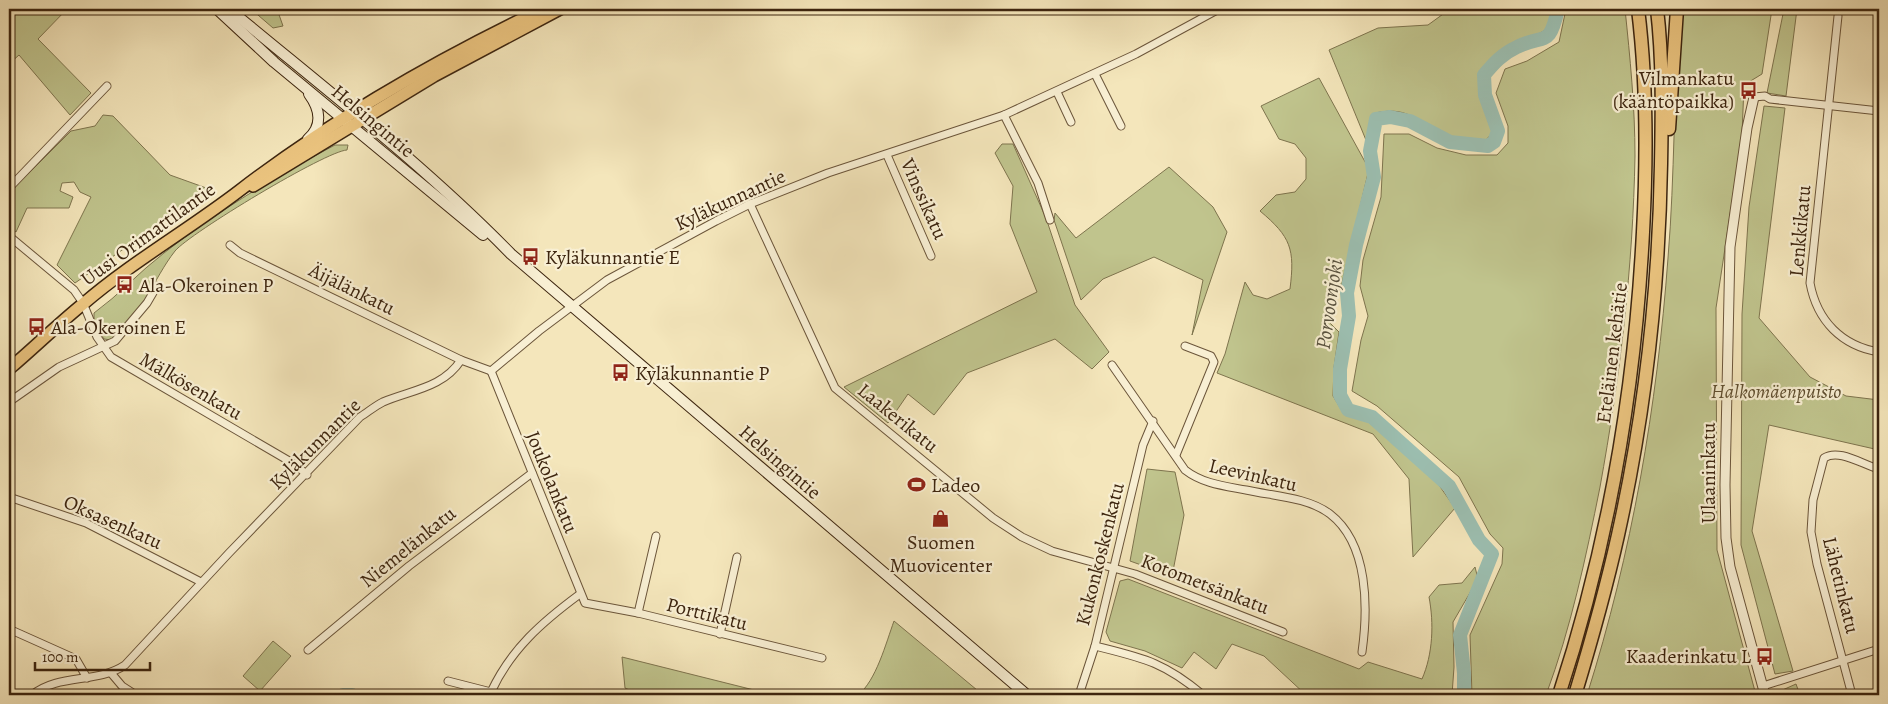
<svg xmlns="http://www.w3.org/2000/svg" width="1888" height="704" viewBox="0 0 1888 704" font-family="Alegreya,serif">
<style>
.green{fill:#c0c48d;stroke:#7e744e}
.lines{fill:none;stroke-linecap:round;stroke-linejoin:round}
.river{stroke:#9cbfb1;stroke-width:14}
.minor-casing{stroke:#6b553a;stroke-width:9}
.tertiary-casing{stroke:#6b553a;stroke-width:11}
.secondary-casing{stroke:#3d250f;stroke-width:12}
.primary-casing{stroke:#3d250f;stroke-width:14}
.motorway-casing{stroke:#3d250f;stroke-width:15}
.minor{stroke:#f8efd3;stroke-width:7}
.tertiary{stroke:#f8efd3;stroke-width:9}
.secondary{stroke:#f8efd3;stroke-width:10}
.primary{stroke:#eac37e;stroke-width:11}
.motorway{stroke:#eac37e;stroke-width:12}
.labels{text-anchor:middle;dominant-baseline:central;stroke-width:4.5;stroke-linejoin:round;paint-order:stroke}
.poi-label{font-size:20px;fill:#3d250f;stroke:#f8efd3;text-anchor:start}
.street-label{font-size:20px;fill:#3d250f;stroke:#f8efd3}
.park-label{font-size:20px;font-style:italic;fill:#5e4d2e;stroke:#f8efd3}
.water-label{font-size:21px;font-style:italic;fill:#5a5340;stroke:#f8efd3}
</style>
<rect width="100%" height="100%" fill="#f4e6bb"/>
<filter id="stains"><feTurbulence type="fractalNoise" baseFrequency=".004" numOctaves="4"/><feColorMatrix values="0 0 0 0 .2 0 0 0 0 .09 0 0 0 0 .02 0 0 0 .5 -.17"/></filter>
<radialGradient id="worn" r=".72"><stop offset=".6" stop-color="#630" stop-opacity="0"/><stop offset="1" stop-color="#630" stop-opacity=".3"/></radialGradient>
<g class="green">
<path d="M 9,9 L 67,9 L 38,39 L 91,93 L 70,115 L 19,55 L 9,64 Z"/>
<path d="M 251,9 L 277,9 L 283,26 L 273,28 Z"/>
<path d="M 1450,9 L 1554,9 C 1546,38 1541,31 1517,42 C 1502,48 1491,60 1481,71 L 1480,97 L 1493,132 L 1486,140 C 1473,138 1459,139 1447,135 C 1416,125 1413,105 1375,113 L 1371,120 L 1368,145 L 1329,50 L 1378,28 L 1428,25 Z"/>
<path d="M 1566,9 L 1625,9 C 1630,57 1635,107 1635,156 C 1633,267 1620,377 1600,487 C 1586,557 1571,628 1546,695 L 1472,695 L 1470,635 L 1502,564 L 1503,548 L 1490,534 L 1459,477 L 1377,406 L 1352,391 L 1361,340 L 1368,316 L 1360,286 L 1363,260 L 1381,197 L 1384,134 L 1409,134 L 1437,148 L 1466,155 L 1497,155 L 1508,143 L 1508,126 L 1496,93 L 1505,69 L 1527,61 L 1559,42 Z"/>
<path d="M 1681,9 L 1772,9 L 1762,74 L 1744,85 L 1742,135 L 1716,308 L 1717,550 L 1756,695 L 1587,695 C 1632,553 1657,407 1668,258 C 1675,175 1673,92 1681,9 Z"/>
<path d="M 1784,9 L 1797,9 L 1786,96 L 1767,93 Z"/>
<path d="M 1319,78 L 1369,169 L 1342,283 L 1335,301 L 1324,317 L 1339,332 L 1334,367 L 1333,396 L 1344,414 L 1366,420 L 1400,448 L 1434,478 L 1455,508 L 1413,557 L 1409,479 L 1373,434 L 1217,373 L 1225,354 L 1245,282 L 1253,295 L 1267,299 L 1290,289 C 1295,249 1291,237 1260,211 L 1276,195 L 1295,192 L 1306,179 L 1306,158 L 1295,144 L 1279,139 L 1261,106 Z"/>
<path d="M 1764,106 L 1785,108 L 1759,318 L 1810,377 L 1846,396 L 1879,400 L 1879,450 L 1769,425 L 1752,531 L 1793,671 L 1775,674 L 1741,545 L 1742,314 L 1749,207 Z"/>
<path d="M 103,115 L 113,116 L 170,175 L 209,189 L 75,283 L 57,265 L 91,197 L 80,192 L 74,182 L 62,183 L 60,191 L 73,197 L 69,208 L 27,208 L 16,232 L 9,227 L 9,193 L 71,131 L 95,126 Z"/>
<path d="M 1002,144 L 1013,144 L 1046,218 L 1075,305 L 1109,352 L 1092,369 L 1055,339 L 967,373 L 934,415 L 908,394 L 888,423 L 844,387 L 1037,292 L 1010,224 L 1013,186 L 995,153 Z"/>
<path d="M 335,145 L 348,145 L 347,150 C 326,151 190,233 175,251 C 153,279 141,319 111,340 L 104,339 L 94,324 L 94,313 C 119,295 139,272 164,253 C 216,212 276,176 335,145 Z"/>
<path d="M 1169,167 L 1213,207 L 1227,232 L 1192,335 L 1203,280 L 1154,257 L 1103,279 L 1081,300 L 1054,220 L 1055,213 L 1076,238 Z"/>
<path d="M 1147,469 L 1175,472 L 1184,515 L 1172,576 L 1130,561 Z"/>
<path d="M 1475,567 L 1478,579 L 1453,622 L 1454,667 L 1452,695 L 1306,695 L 1264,656 L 1232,644 L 1216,669 L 1194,652 L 1182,668 L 1145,651 L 1110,641 L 1106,632 L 1120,581 L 1128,579 L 1359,669 L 1368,662 L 1422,679 C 1433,654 1434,623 1429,597 L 1439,585 L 1462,583 Z"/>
<path d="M 894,621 L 983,695 L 858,695 C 876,681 886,643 894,621 Z"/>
<path d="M 273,641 L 291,656 L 260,691 L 243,676 Z"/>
<path d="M 622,657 L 774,695 L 640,695 L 625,688 Z"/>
<path d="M 1796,684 L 1800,695 L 1779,695 L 1778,692 Z"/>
</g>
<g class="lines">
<g class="river">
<path d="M 343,695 L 352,695"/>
<path d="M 1464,695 L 1464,673 L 1460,635 L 1492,554 L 1479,540 L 1449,486 L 1372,417 L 1348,410 L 1340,395 L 1340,369 L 1349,316 L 1347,293 L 1356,245 L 1374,177 L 1370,151 L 1376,119 L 1390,117 L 1410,121 L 1450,142 L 1488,146 L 1494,142 L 1498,131 L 1485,95 L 1484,75 C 1494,63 1502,54 1517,47 C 1545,33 1549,49 1558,9"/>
</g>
<defs>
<g id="minor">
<path d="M 1838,16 L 1810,283 C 1817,321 1842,346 1879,352"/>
<path d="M 1095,74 L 1121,126"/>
<path d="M 1057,92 L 1071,122"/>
<path d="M 1754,97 L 1765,96 L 1770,99 L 1879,111"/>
<path d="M 1004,115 L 1038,183 L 1050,220"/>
<path d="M 887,155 L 931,256"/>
<path d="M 9,188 L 107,86"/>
<path d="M 750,204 L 835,388 L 993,518 L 1022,537 L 1052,551 L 1135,574 L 1283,632"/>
<path d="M 9,236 L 74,290 L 83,303 L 97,337 L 111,357 L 296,465 L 307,475"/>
<path d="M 230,245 L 240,253 L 461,360"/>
<path d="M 1112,365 L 1185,470 C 1203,484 1225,486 1246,490 C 1272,496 1308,497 1330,514 C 1369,544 1368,609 1362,652"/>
<path d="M 491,371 L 539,331 L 607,280 L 716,221 L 750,204 L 828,173 L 1004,115 L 1136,54 L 1219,9"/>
<path d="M 491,371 L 585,603 L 638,613 L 822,658"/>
<path d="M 9,402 L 59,367 L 115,341 L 147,303 L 157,286"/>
<path d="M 1176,455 L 1214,362 L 1211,356 L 1185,346"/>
<path d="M 9,497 L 86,523 L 201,582"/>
<path d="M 638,613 L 656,536"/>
<path d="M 9,629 L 76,659 L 87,678"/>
<path d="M 720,634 L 737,557"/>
<path d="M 1095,646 C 1143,658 1164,662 1203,695"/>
<path d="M 308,650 L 409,566 L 532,473"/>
<path d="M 111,673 L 122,686 L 136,695"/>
<path d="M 448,681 L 491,692 C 511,649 542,622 580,594"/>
<path d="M 1763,686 L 1879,649"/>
<path d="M 491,692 L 502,695"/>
<path d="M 32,695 C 59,673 97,684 125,665 L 229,553 L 360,417 C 368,412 375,406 383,402 C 411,390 443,388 461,360 L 491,371"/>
<path d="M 1079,695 L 1095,646 L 1143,445 L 1153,421"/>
<path d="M 1852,695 L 1817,564 L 1811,532 L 1813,500 L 1824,458 C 1839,448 1863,465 1879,469"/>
</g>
<path id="tertiary" d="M 1754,97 L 1747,128 L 1730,247 L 1725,485 L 1726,538 L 1730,567 L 1765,695"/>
<g id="secondary">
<path d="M 217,9 L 274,62 L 483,235"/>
<path d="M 229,9 C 324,88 424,165 511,254 L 1027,695"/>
<path d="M 308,139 C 323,126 320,109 309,94"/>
</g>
<g id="primary">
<path d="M 253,186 L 434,76 L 560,9"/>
<path d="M 9,369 C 34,348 57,325 83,304 C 132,262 188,230 239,191 C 333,119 436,60 543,9"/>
</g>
<g id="motorway">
<path d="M 1669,129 L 1677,9"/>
<path d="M 1559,695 C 1608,546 1635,388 1643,232 C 1647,158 1647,82 1638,9"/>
<path d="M 1575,695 C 1591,642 1606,589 1618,535 C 1645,413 1659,288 1661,164 C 1662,112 1663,60 1657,9"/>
</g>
</defs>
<use href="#minor" class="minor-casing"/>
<use href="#tertiary" class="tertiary-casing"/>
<use href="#secondary" class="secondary-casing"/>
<use href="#primary" class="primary-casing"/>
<use href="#motorway" class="motorway-casing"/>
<use href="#minor" class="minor"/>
<use href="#tertiary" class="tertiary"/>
<use href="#secondary" class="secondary"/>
<use href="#primary" class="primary"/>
<use href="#motorway" class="motorway"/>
</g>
<defs>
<symbol id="bus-bare" viewBox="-9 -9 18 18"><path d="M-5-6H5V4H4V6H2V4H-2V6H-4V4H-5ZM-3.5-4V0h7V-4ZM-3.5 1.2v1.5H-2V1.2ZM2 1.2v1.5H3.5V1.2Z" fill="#8f2418" stroke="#f8efd3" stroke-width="2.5" paint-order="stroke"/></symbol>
<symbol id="stadium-bare" viewBox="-9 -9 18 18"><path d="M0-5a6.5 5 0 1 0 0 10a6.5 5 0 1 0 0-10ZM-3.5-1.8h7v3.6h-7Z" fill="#8f2418" stroke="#f8efd3" stroke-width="2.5" paint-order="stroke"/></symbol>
<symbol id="shop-bare" viewBox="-9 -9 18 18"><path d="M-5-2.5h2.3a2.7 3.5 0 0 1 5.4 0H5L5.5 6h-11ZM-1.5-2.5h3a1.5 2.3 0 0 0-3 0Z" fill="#8f2418" stroke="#f8efd3" stroke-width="2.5" paint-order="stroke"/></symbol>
</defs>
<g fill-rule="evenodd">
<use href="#bus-bare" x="1736" y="78" width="25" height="25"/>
<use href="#bus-bare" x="518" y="244" width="25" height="25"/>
<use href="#bus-bare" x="112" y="272" width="25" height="25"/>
<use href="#bus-bare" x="24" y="314" width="25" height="25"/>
<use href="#bus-bare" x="608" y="360" width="25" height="25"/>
<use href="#stadium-bare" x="904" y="472" width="25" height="25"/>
<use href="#shop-bare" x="928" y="506" width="25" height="25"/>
<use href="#bus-bare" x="1752" y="644" width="25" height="25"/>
</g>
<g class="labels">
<g class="poi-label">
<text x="1734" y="78" text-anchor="end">Vilmankatu<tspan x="1734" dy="23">(kääntöpaikka)</tspan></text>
<text x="545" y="257">Kyläkunnantie E</text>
<text x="139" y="285">Ala-Okeroinen P</text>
<text x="51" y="327">Ala-Okeroinen E</text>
<text x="635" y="373">Kyläkunnantie P</text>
<text x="931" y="485">Ladeo</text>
<text x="941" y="542" text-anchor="middle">Suomen<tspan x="941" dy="23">Muovicenter</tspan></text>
<text x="1751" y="656" text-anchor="end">Kaaderinkatu L</text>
</g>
<g class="street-label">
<text transform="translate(373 121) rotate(40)">Helsingintie</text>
<text transform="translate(924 199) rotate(66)">Vinssikatu</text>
<text transform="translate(730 200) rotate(-25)">Kyläkunnantie</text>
<text transform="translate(1800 231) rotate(-85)">Lenkkikatu</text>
<text transform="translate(148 234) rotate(-36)">Uusi Orimattilantie</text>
<text transform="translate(352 289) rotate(26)">Äijälänkatu</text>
<text transform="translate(1612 353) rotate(-83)">Eteläinen kehätie</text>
<text transform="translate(191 386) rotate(30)">Mälkösenkatu</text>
<text transform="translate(898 418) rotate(39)">Laakerikatu</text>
<text transform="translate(315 444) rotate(-45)">Kyläkunnantie</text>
<text transform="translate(780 462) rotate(41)">Helsingintie</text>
<text transform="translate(1708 473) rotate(-90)">Ulaaninkatu</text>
<text transform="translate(1253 475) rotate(13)">Leevinkatu</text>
<text transform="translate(552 482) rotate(68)">Joukolankatu</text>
<text transform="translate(113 522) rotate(24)">Oksasenkatu</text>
<text transform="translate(408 547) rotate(-39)">Niemelänkatu</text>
<text transform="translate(1100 554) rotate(-76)">Kukonkoskenkatu</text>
<text transform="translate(1205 584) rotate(21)">Kotometsänkatu</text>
<text transform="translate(1841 585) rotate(76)">Lähetinkatu</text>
<text transform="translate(707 614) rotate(14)">Porttikatu</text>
</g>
<g class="park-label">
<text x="1776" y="391">Halkomäenpuisto</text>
</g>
<g class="water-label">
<text transform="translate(1329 304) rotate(-82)">Porvoonjoki</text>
</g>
</g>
<rect width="1888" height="704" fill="none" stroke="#f4e6bb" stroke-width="30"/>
<rect x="10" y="10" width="1868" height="684" fill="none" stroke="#3d250f" stroke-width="2.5"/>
<rect x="15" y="15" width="1858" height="674" fill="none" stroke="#3d250f"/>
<path d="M35 662v8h115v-8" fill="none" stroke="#3d250f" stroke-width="2.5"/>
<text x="42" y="662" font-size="15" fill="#3d250f" stroke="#f8efd3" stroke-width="4" paint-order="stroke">100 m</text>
<rect width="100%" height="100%" filter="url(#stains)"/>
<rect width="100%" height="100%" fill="url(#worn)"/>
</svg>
